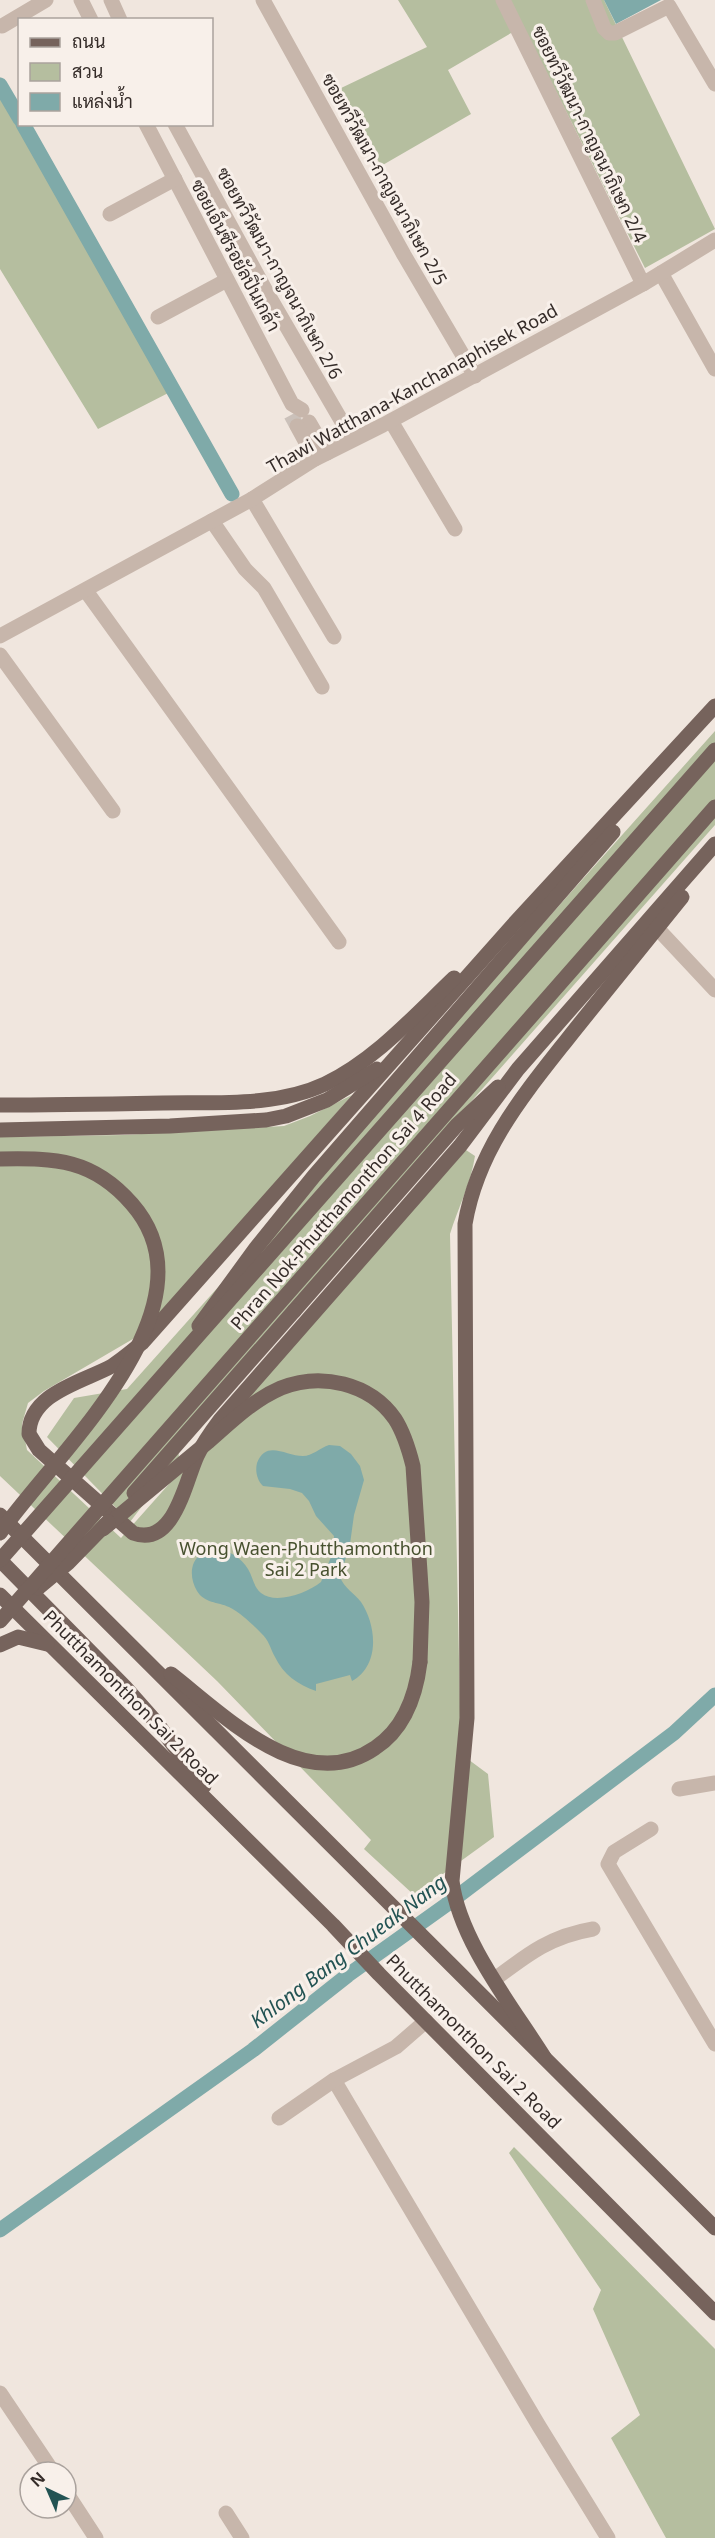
<svg xmlns="http://www.w3.org/2000/svg" width="715" height="2538" viewBox="0 0 715 2538" font-family="'Noto Sans',Sarabun,sans-serif">
<style>
.green{fill:#b5be9f}
.water{fill:#7faaa9}
.lines{fill:none;stroke-linecap:round;stroke-linejoin:round}
.canal{stroke:#7faaa9;stroke-width:15}
.minor-tunnel{stroke:#cbc1ba;stroke-width:15;stroke-dasharray:15 8;stroke-linecap:butt}
.minor{stroke:#c7b6ab;stroke-width:15}
.major{stroke:#76635c;stroke-width:15}
.major-bridge{stroke:#76635c;stroke-width:15}
.labels{text-anchor:middle;dominant-baseline:central;stroke-width:6;stroke-linejoin:round;paint-order:stroke}
.street-label{font-size:18px;fill:#352c29;stroke:#f8f0ea}
.park-label{font-size:18px;fill:#47512f;stroke:#f8f0ea}
.water-label{font-size:20px;font-style:italic;fill:#235353;stroke:#f8f0ea}
</style>
<rect width="100%" height="100%" fill="#f0e6de"/>
<g class="green">
<path d="M 398,0 L 604,0 L 715,229 L 645,268 L 523,26 L 448,70 L 471,114 L 381,166 L 339,89 L 427,47 Z"/>
<path d="M 0,77 L 19,111 L 20,124 L 27,125 L 178,388 L 98,429 L 0,269 Z"/>
<path d="M 715,731 L 715,825 L 177,1435 L 179,1458 L 130,1522 L 47,1437 L 74,1398 L 127,1389 Z"/>
<path d="M 352,1095 L 150,1329 L 44,1391 L 28,1403 L 22,1424 L 27,1450 L 121,1538 L 466,1150 L 475,1156 C 471,1183 458,1208 450,1234 L 461,1754 L 488,1774 L 494,1837 L 414,1895 L 364,1849 L 371,1840 L 217,1681 L 0,1476 L 0,1137 L 124,1135 L 284,1126 L 310,1116 Z"/>
<path d="M 514,2147 L 715,2349 L 715,2538 L 666,2538 L 611,2438 L 640,2415 L 593,2309 L 601,2290 L 509,2153 Z"/>
</g>
<g class="water">
<path d="M 604,0 L 661,0 L 616,24 Z"/>
<path d="M 329,1445 L 340,1446 L 351,1454 L 360,1466 L 364,1480 L 354,1515 L 350,1544 L 340,1577 C 344,1588 354,1593 361,1602 C 377,1626 380,1666 352,1681 L 350,1675 L 316,1684 L 316,1691 C 298,1685 283,1674 275,1657 C 270,1648 269,1640 261,1633 C 252,1624 241,1613 229,1607 C 218,1602 204,1603 197,1591 C 190,1579 189,1563 201,1554 C 216,1542 239,1554 248,1569 C 253,1577 253,1586 261,1593 C 276,1605 307,1593 321,1582 L 333,1552 L 334,1536 L 316,1516 L 309,1501 L 302,1493 L 290,1489 L 263,1486 C 257,1480 255,1471 257,1463 C 266,1439 286,1456 303,1456 C 312,1456 320,1448 329,1445 Z"/>
</g>
<g class="lines">
<g class="canal">
<path d="M 0,85 L 20,119"/>
<path d="M 23,124 L 232,494"/>
<path d="M 0,2230 L 253,2050 L 348,1975 L 446,1905 L 674,1733 L 715,1695"/>
</g>
<path class="minor-tunnel" d="M 291,415 L 297,426"/>
<g class="minor">
<path d="M 81,0 L 91,20"/>
<path d="M 111,0 L 120,20"/>
<path d="M 263,0 L 404,255 L 475,376"/>
<path d="M 503,0 L 643,284"/>
<path d="M 593,0 L 604,28 L 609,33 L 615,33 L 669,6 L 715,84"/>
<path d="M 2,26 L 46,0"/>
<path d="M 146,124 L 292,404 L 302,410"/>
<path d="M 175,124 L 266,291 L 352,439"/>
<path d="M 110,214 L 175,179"/>
<path d="M 661,273 L 715,369"/>
<path d="M 158,317 L 227,280"/>
<path d="M 391,421 L 455,529"/>
<path d="M 309,422 L 327,453"/>
<path d="M 297,426 L 315,459"/>
<path d="M 252,499 L 334,637"/>
<path d="M 212,521 L 245,569 L 264,588 L 322,687"/>
<path d="M 86,591 L 339,942"/>
<path d="M 0,636 L 252,499 L 315,459 L 383,425 L 643,284 L 715,240"/>
<path d="M 0,655 L 113,811"/>
<path d="M 657,928 L 715,990"/>
<path d="M 679,1789 L 715,1783"/>
<path d="M 651,1829 L 614,1852 L 608,1864 L 715,2044"/>
<path d="M 495,1979 C 528,1954 551,1936 593,1929"/>
<path d="M 334,2080 L 539,2426 L 608,2538"/>
<path d="M 279,2118 L 334,2080 L 396,2047 L 426,2021"/>
<path d="M 0,2393 L 53,2472"/>
<path d="M 66,2492 L 96,2538"/>
<path d="M 226,2513 L 242,2538"/>
</g>
<g class="major">
<path d="M 715,706 L 513,925 L 142,1343 C 132,1351 123,1359 112,1366 C 83,1382 29,1393 29,1434 L 39,1450 L 133,1533 C 174,1548 185,1482 197,1456 C 203,1443 211,1432 220,1420 L 460,1146 L 518,1069 L 715,844"/>
<path d="M 0,1105 C 54,1105 109,1104 163,1103 C 216,1102 276,1107 325,1084 C 375,1060 414,1016 454,978"/>
<path d="M 0,1130 L 170,1126 L 266,1120 L 286,1116 L 327,1100 L 377,1069"/>
<path d="M 294,1311 L 457,1125 L 498,1087"/>
<path d="M 199,1326 L 256,1248 L 314,1176 L 613,832"/>
<path d="M 0,1515 L 715,2228"/>
<path d="M 0,1560 L 125,1687 L 156,1722 L 204,1786"/>
<path d="M 0,1595 L 333,1925 L 379,1974 L 715,2313"/>
<path d="M 0,1645 L 18,1637 L 47,1644"/>
<path d="M 171,1674 C 225,1716 304,1797 375,1748 C 404,1729 416,1695 420,1662"/>
<path d="M 544,2057 C 512,2006 459,1940 452,1881 L 467,1718 L 465,1224 C 478,1147 526,1092 573,1032 C 609,987 646,942 682,897"/>
</g>
<g class="major-bridge">
<path d="M 0,1159 C 56,1158 93,1159 132,1204 C 222,1307 54,1455 0,1533"/>
<path d="M 134,1493 L 294,1311"/>
<path d="M 103,1529 C 138,1500 173,1471 208,1442 C 231,1422 253,1400 281,1388 C 321,1372 370,1383 395,1419 C 404,1433 409,1450 413,1466 L 422,1602 L 420,1662"/>
<path d="M 0,1560 L 715,750"/>
<path d="M 38,1588 L 68,1563 L 108,1522"/>
<path d="M 0,1621 L 715,807"/>
</g>
</g>
<g class="labels">
<g class="street-label">
<text transform="translate(590 134) rotate(64)">ซอยทวีวัฒนา-กาญจนาภิเษก 2/4</text>
<text transform="translate(385 179) rotate(61)">ซอยทวีวัฒนา-กาญจนาภิเษก 2/5</text>
<text transform="translate(236 255) rotate(62)">ซอยเอ็นซีรอยัลปิ่นเกล้า</text>
<text transform="translate(280 273) rotate(61)">ซอยทวีวัฒนา-กาญจนาภิเษก 2/6</text>
<text transform="translate(412 388) rotate(-29)">Thawi Watthana-Kanchanaphisek Road</text>
<text transform="translate(343 1201) rotate(-49)">Phran Nok-Phutthamonthon Sai 4 Road</text>
<text transform="translate(131 1697) rotate(45)">Phutthamonthon Sai 2 Road</text>
<text transform="translate(474 2041) rotate(45)">Phutthamonthon Sai 2 Road</text>
</g>
<g class="park-label">
<text x="306" y="1548">Wong Waen-Phutthamonthon<tspan x="306" dy="21">Sai 2 Park</tspan></text>
</g>
<g class="water-label">
<text transform="translate(348 1951) rotate(-37)">Khlong Bang Chueak Nang</text>
</g>
</g>
<rect x="18" y="18" width="195" height="108" fill="#f8f0ea" stroke="#aaa29d" stroke-width="1.5"/>
<rect x="30" y="38" width="30" height="9" fill="#76635c" stroke="#aaa29d" stroke-width="1.5"/>
<text x="72" y="48" font-size="18" fill="#352c29">ถนน</text>
<rect x="30" y="63" width="30" height="18" fill="#b5be9f" stroke="#aaa29d" stroke-width="1.5"/>
<text x="72" y="78" font-size="18" fill="#352c29">สวน</text>
<rect x="30" y="93" width="30" height="18" fill="#7faaa9" stroke="#aaa29d" stroke-width="1.5"/>
<text x="72" y="108" font-size="18" fill="#352c29">แหล่งน้ำ</text>
<g transform="translate(48 2490) rotate(316)"><circle r="28" fill="#f8f0ea" stroke="#aaa29d" stroke-width="1.5"/>
<path d="M0-4.5L10 22L0 15L-10 22Z" fill="#235353"/>
<text y="-9" font-size="16" font-weight="bold" text-anchor="middle" fill="#352c29">N</text>
</g>
</svg>
